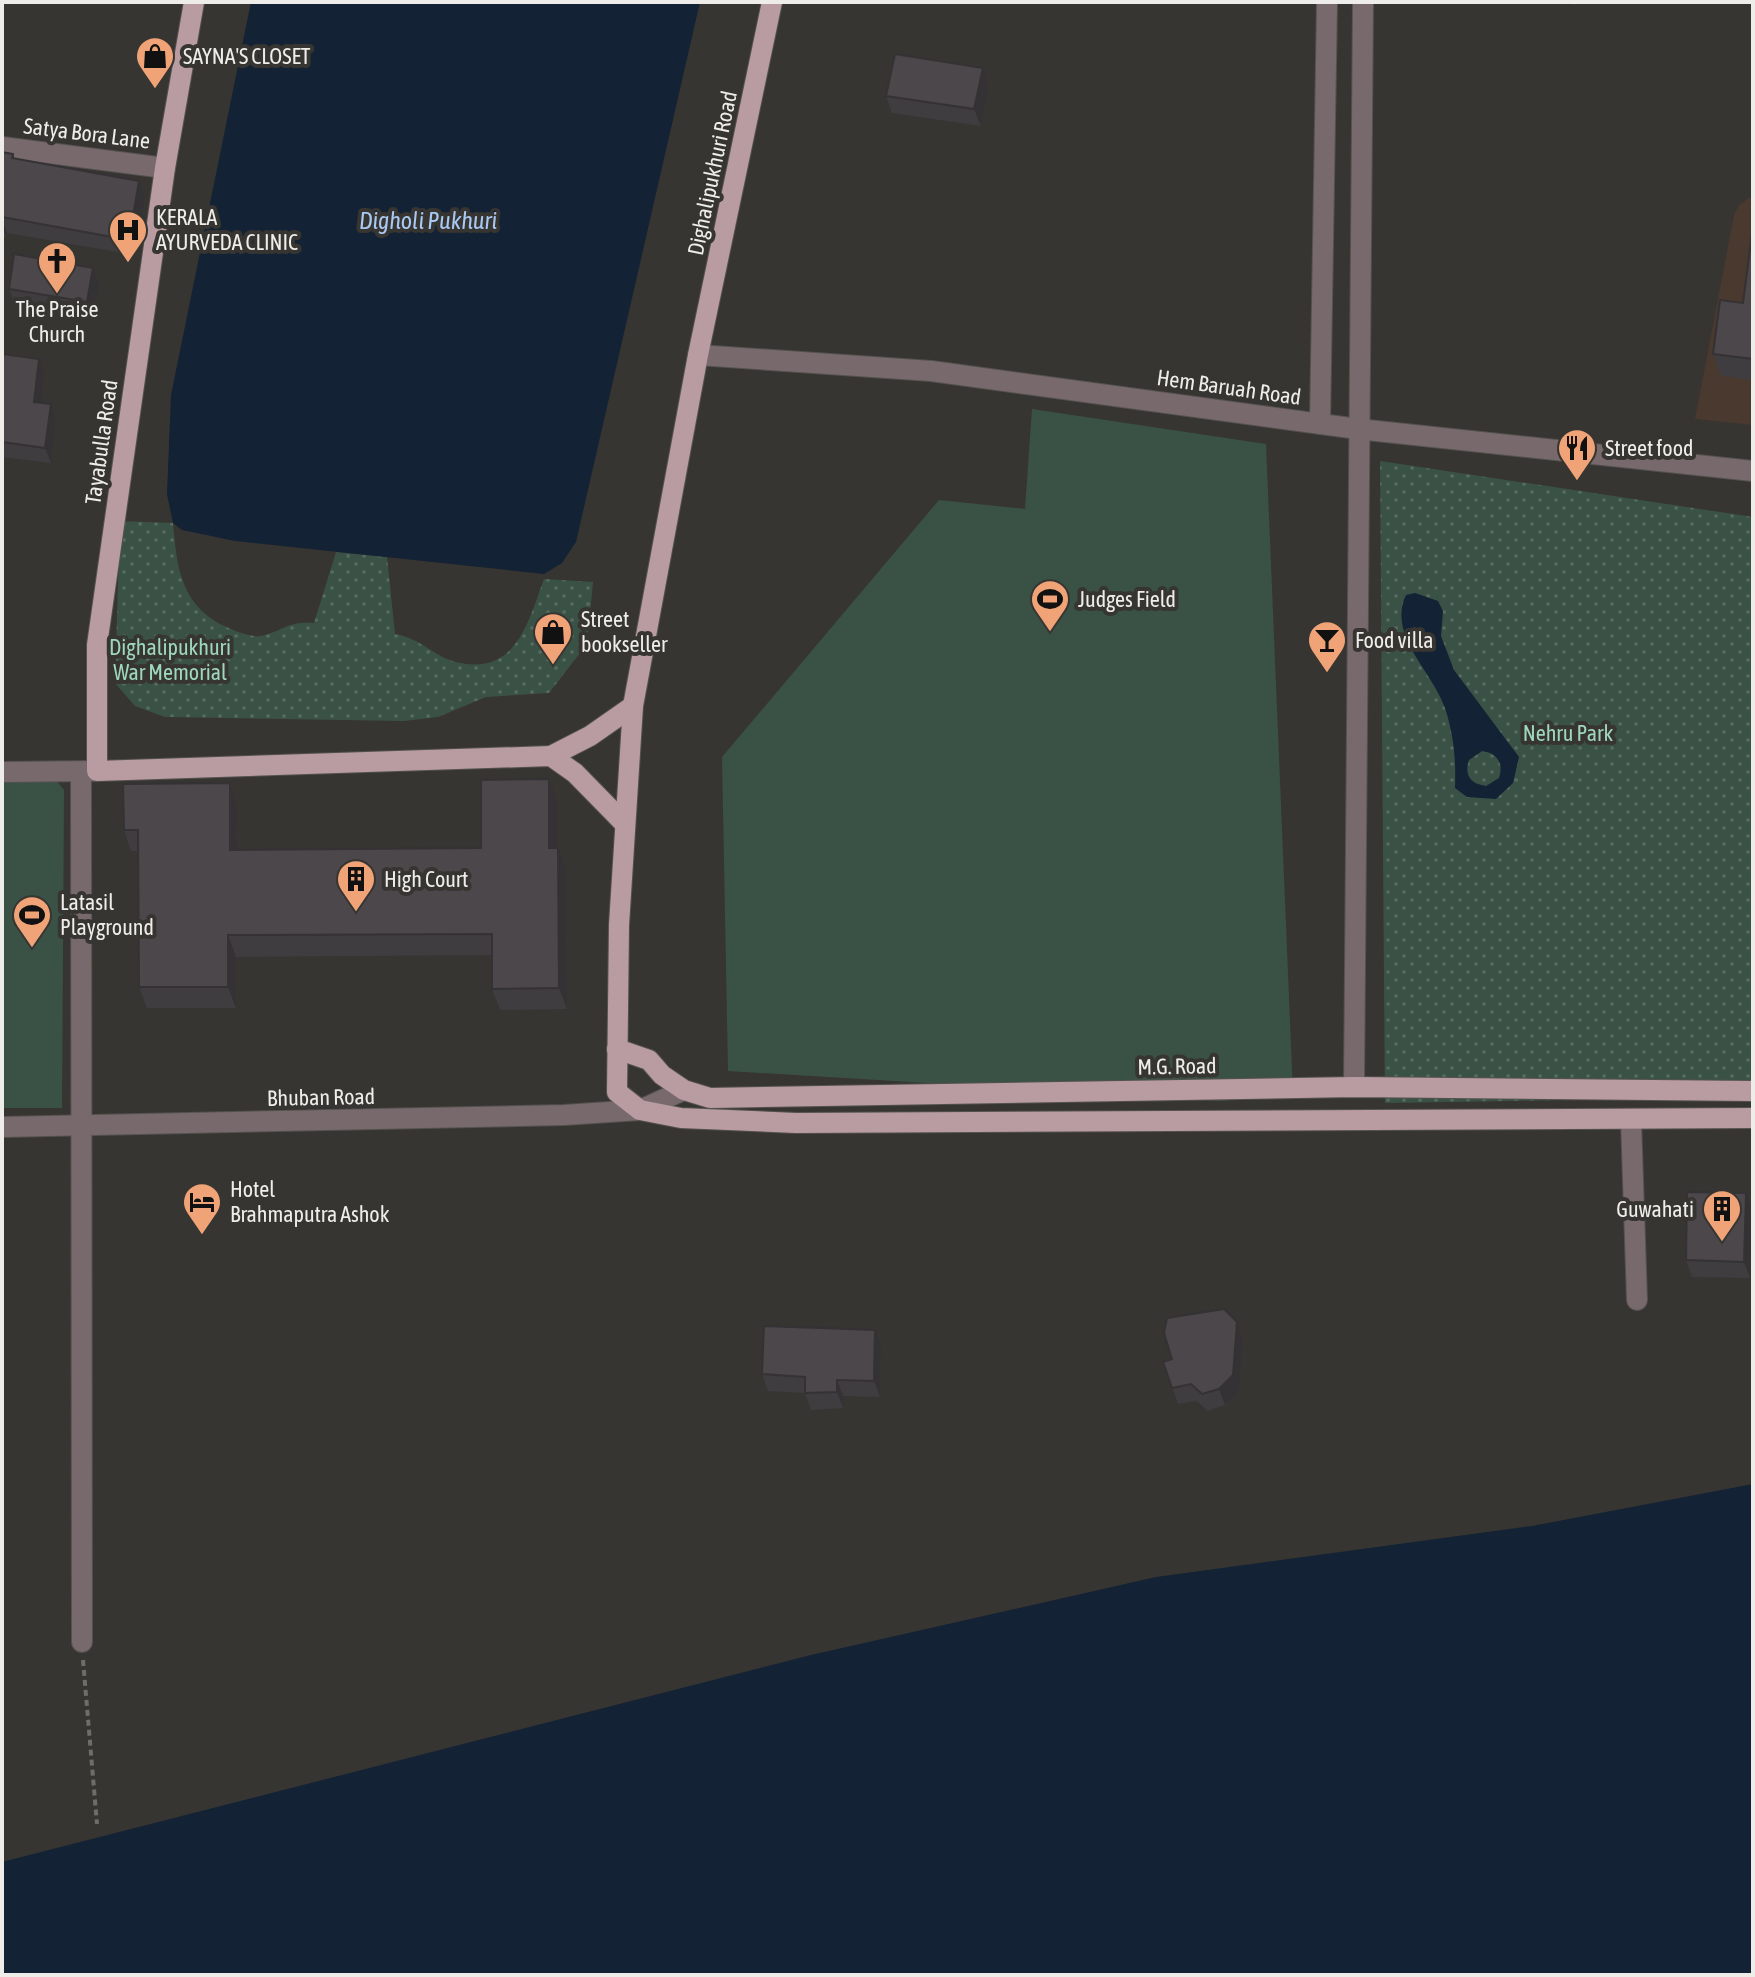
<svg xmlns="http://www.w3.org/2000/svg" width="1755" height="1977" viewBox="0 0 1755 1977" font-family="'Asap Condensed',sans-serif">
<style>
.education{fill:#4a392e}
.park{fill:url(#park-dots)}
.pitch{fill:#3a5246}
.water{fill:#132234;fill-rule:evenodd}
.lines{fill:none;stroke-linecap:round;stroke-linejoin:round}
.minor-casing{stroke:#54524f;stroke-width:22}
.major-casing{stroke:#54524f;stroke-width:22}
.path{stroke:#6e6d69;stroke-width:4;stroke-dasharray:6 4;stroke-linecap:butt}
.minor{stroke:#78696c;stroke-width:20}
.major{stroke:#b99ca2;stroke-width:20}
.wall{fill:#403d40}
.shaded-wall{fill:#343234}
.building{fill:#4b474a;stroke:#343234;stroke-width:2}
.labels{text-anchor:middle;dominant-baseline:central;stroke-width:8;stroke-linejoin:round;paint-order:stroke}
.poi-label{font-size:22px;fill:#eeedea;stroke:#373531;text-anchor:start}
.street-label{font-size:22px;fill:#eeedea;stroke:#373531}
.park-label{font-size:22px;fill:#9ed8bc;stroke:#373531}
.water-label{font-size:24px;font-style:italic;fill:#a8c9f4;stroke:#373531}
</style>
<defs>
<pattern id="park-dots" width="8" height="8" patternUnits="userSpaceOnUse" patternTransform="scale(2)"><rect width="8" height="8" fill="#3a5246"/><path d="M2 2h.1M6 6h.1" fill="none" stroke="#576b61" stroke-width="1.8" stroke-linecap="round"/></pattern>
</defs>
<rect width="100%" height="100%" fill="#373531"/>
<path class="education" d="M 1749,198 L 1753,199 L 1753,425 L 1695,419 L 1734,215 L 1739,205 Z"/>
<g class="park">
<path d="M 1380,461 L 1753,517 L 1753,1097 L 1385,1103 Z"/>
<path d="M 120,521 L 173,523 C 177,571 182,609 231,629 C 239,633 252,637 261,636 C 284,631 286,621 314,623 L 336,552 L 387,557 L 395,634 C 423,639 432,656 456,662 C 516,677 528,622 544,579 L 593,582 L 587,644 L 549,693 L 486,697 L 438,717 L 404,721 L 165,717 L 135,706 L 115,683 Z"/>
</g>
<g class="pitch">
<path d="M 1032,409 L 1266,444 L 1293,1094 L 1222,1101 L 728,1071 L 722,757 L 939,500 L 1025,509 Z"/>
<path d="M 55,779 L 64,790 L 62,1108 L 2,1108 L 2,780 Z"/>
</g>
<g class="water">
<path d="M 251,2 L 700,2 L 576,542 L 562,563 L 544,574 L 235,541 L 182,530 L 173,523 L 167,494 L 171,395 Z"/>
<path d="M 1415,593 L 1438,601 L 1443,611 L 1441,636 L 1454,670 L 1519,757 L 1513,783 L 1496,799 L 1467,797 L 1455,788 C 1456,759 1454,736 1445,708 C 1432,671 1387,635 1406,595 ZM 1482,751 C 1497,753 1504,763 1499,778 L 1486,786 C 1470,784 1464,775 1469,760 Z"/>
<path d="M 1753,1484 L 1753,1975 L 2,1975 L 2,1862 L 811,1655 L 1156,1577 L 1532,1526 Z"/>
</g>
<g class="lines">
<defs>
<g id="minor">
<path d="M 2,147 L 165,168"/>
<path d="M 698,355 L 931,371 L 1358,429 L 1753,471"/>
<path d="M 1320,424 L 1327,2"/>
<path d="M 2,772 L 94,771"/>
<path d="M 81,772 L 82,1642"/>
<path d="M 1354,1087 L 1363,2"/>
<path d="M 1631,1120 L 1637,1300"/>
<path d="M 2,1127 L 564,1115 L 640,1110 L 684,1090"/>
</g>
<g id="major">
<path d="M 194,2 L 165,168 L 97,645 L 97,771 L 551,756 L 575,773 L 624,823"/>
<path d="M 772,2 L 698,355 L 633,706 L 619,925 L 617,1092 L 640,1110 L 681,1118 L 796,1123 L 1753,1118"/>
<path d="M 551,756 L 590,736 L 633,706"/>
<path d="M 617,1049 L 649,1060 L 662,1075 L 684,1090 L 710,1098 L 1354,1087 L 1753,1091"/>
</g>
</defs>
<use href="#minor" class="minor-casing"/>
<use href="#major" class="major-casing"/>
<path class="path" d="M 83,1660 L 97,1824"/>
<use href="#minor" class="minor"/>
<use href="#major" class="major"/>
</g>
<g class="wall">
<path d="M 1560,2 L 1578,2 L 1577,5 Z"/>
<path d="M 983,68 L 989,85 L 981,126 L 892,113 L 886,96 Z"/>
<path d="M 2,152 L 13,154 L 15,159 L 139,181 L 145,197 L 135,255 L 7,233 L 6,237 L 2,236 Z"/>
<path d="M 1753,226 L 1753,380 L 1721,376 L 1713,354 L 1743,303 Z"/>
<path d="M 99,284 L 93,319 L 15,305 L 9,289 Z"/>
<path d="M 2,354 L 45,374 L 41,403 L 51,404 L 56,420 L 51,463 L 2,457 Z"/>
<path d="M 230,783 L 237,804 L 238,850 L 481,848 L 557,800 L 557,848 L 566,869 L 567,1009 L 500,1010 L 492,989 L 492,955 L 236,957 L 236,1008 L 147,1008 L 139,987 L 138,851 L 131,851 L 124,830 Z"/>
<path d="M 1752,1210 L 1750,1278 L 1692,1277 L 1686,1260 Z"/>
<path d="M 1237,1322 L 1243,1339 L 1239,1391 L 1225,1405 L 1208,1411 L 1197,1401 L 1178,1404 L 1163,1362 L 1172,1359 Z"/>
<path d="M 881,1346 L 880,1397 L 843,1396 L 843,1408 L 811,1410 L 805,1393 L 768,1391 L 762,1374 Z"/>
</g>
<g class="shaded-wall">
<path d="M 983,68 L 989,85 L 981,126 L 974,109 Z"/>
<path d="M 139,181 L 145,197 L 135,255 L 129,240 Z"/>
<path d="M 2,218 L 7,233 L 6,237 L 2,224 Z"/>
<path d="M 93,268 L 99,284 L 93,319 L 87,302 Z"/>
<path d="M 39,359 L 45,374 L 39,417 L 34,402 Z"/>
<path d="M 51,404 L 56,420 L 51,463 L 45,448 Z"/>
<path d="M 549,779 L 557,800 L 557,869 L 549,848 Z"/>
<path d="M 230,783 L 237,804 L 238,871 L 230,850 Z"/>
<path d="M 558,848 L 566,869 L 567,1009 L 559,988 Z"/>
<path d="M 228,935 L 236,957 L 236,1008 L 228,987 Z"/>
<path d="M 1746,1193 L 1752,1210 L 1750,1278 L 1744,1262 Z"/>
<path d="M 1237,1322 L 1243,1339 L 1239,1391 L 1225,1405 L 1219,1389 Z"/>
<path d="M 875,1330 L 881,1346 L 880,1397 L 874,1381 Z"/>
<path d="M 837,1380 L 843,1396 L 843,1408 L 837,1392 Z"/>
</g>
<g class="building">
<path d="M 895,54 L 983,68 L 974,109 L 886,96 Z"/>
<path d="M 2,152 L 13,154 L 12,158 L 139,181 L 129,240 L 2,217 Z"/>
<path d="M 1753,226 L 1753,359 L 1713,354 L 1720,300 L 1743,303 Z"/>
<path d="M 14,254 L 93,268 L 87,302 L 9,289 Z"/>
<path d="M 2,354 L 39,359 L 34,402 L 51,404 L 45,448 L 2,442 Z"/>
<path d="M 549,779 L 549,848 L 558,848 L 559,988 L 492,989 L 492,934 L 228,935 L 228,987 L 139,987 L 138,830 L 124,830 L 123,784 L 230,783 L 230,850 L 481,848 L 481,780 Z"/>
<path d="M 1687,1192 L 1746,1193 L 1744,1262 L 1686,1260 Z"/>
<path d="M 1224,1309 L 1237,1322 L 1233,1375 L 1219,1389 L 1202,1394 L 1191,1384 L 1172,1388 L 1163,1362 L 1172,1359 L 1164,1333 L 1167,1318 Z"/>
<path d="M 764,1326 L 875,1330 L 874,1381 L 837,1380 L 837,1392 L 805,1393 L 805,1377 L 762,1374 Z"/>
</g>
<defs>
<symbol id="shop-pin" viewBox="-11 -11 22 30"><path d="M0 17L-7.5 6A9.5 9.5 0 1 1 7.5 6Z" fill="#efa377" stroke="#373531"/><path d="M-5-2.5h2.3a2.7 3.5 0 0 1 5.4 0H5L5.5 6h-11ZM-1.5-2.5h3a1.5 2.3 0 0 0-3 0Z" fill="#111"/></symbol>
<symbol id="hospital-pin" viewBox="-11 -11 22 30"><path d="M0 17L-7.5 6A9.5 9.5 0 1 1 7.5 6Z" fill="#efa377" stroke="#373531"/><path d="M-5-5h3v3.5h4V-5h3V5h-3V1.5h-4V5h-3Z" fill="#111"/></symbol>
<symbol id="church-pin" viewBox="-11 -11 22 30"><path d="M0 17L-7.5 6A9.5 9.5 0 1 1 7.5 6Z" fill="#efa377" stroke="#373531"/><path d="M-1.2-6h2.4v3.5h3.3v2.4h-3.3V6h-2.4V-.1h-3.3v-2.4h3.3Z" fill="#111"/></symbol>
<symbol id="restaurant-pin" viewBox="-11 -11 22 30"><path d="M0 17L-7.5 6A9.5 9.5 0 1 1 7.5 6Z" fill="#efa377" stroke="#373531"/><path d="M-5-6h1v4h1v-4h1v4h1v-4h1v5L-1.5 .5V6h-2V.5L-5-1ZM5-6V6H3V1.5H1.5Q1.5-4 5-6Z" fill="#111"/></symbol>
<symbol id="stadium-pin" viewBox="-11 -11 22 30"><path d="M0 17L-7.5 6A9.5 9.5 0 1 1 7.5 6Z" fill="#efa377" stroke="#373531"/><path d="M0-5a6.5 5 0 1 0 0 10a6.5 5 0 1 0 0-10ZM-3.5-1.8h7v3.6h-7Z" fill="#111"/></symbol>
<symbol id="bar-pin" viewBox="-11 -11 22 30"><path d="M0 17L-7.5 6A9.5 9.5 0 1 1 7.5 6Z" fill="#efa377" stroke="#373531"/><path d="M-6-5H6L.8 .8V4.5H3.5V6h-7V4.5H-.8V.8Z" fill="#111"/></symbol>
<symbol id="building-pin" viewBox="-11 -11 22 30"><path d="M0 17L-7.5 6A9.5 9.5 0 1 1 7.5 6Z" fill="#efa377" stroke="#373531"/><path d="M-4-6H4V6H1V3H-1V6H-4ZM-2.5-4.3h1.7v1.8h-1.7ZM.8-4.3h1.7v1.8H.8ZM-2.5-1h1.7V.8h-1.7ZM.8-1h1.7V.8H.8Z" fill="#111"/></symbol>
<symbol id="hotel-pin" viewBox="-11 -11 22 30"><path d="M0 17L-7.5 6A9.5 9.5 0 1 1 7.5 6Z" fill="#efa377" stroke="#373531"/><path d="M-6-4.5h1.5V1H6V5H4.5V3h-9V5H-6ZM-4 0a1.8 1.8 0 1 1 3.6 0ZM.5 0V-2.5h3Q6-2.5 6 0Z" fill="#111"/></symbol>
</defs>
<g fill-rule="evenodd">
<use href="#shop-pin" x="133" y="34" width="44" height="60"/>
<use href="#hospital-pin" x="106" y="208" width="44" height="60"/>
<use href="#church-pin" x="35" y="239" width="44" height="60"/>
<use href="#restaurant-pin" x="1555" y="426" width="44" height="60"/>
<use href="#stadium-pin" x="1028" y="577" width="44" height="60"/>
<use href="#shop-pin" x="531" y="610" width="44" height="60"/>
<use href="#bar-pin" x="1305" y="618" width="44" height="60"/>
<use href="#building-pin" x="334" y="857" width="44" height="60"/>
<use href="#stadium-pin" x="10" y="893" width="44" height="60"/>
<use href="#hotel-pin" x="180" y="1180" width="44" height="60"/>
<use href="#building-pin" x="1700" y="1187" width="44" height="60"/>
</g>
<g class="labels">
<g class="poi-label">
<text x="183" y="56">SAYNA'S CLOSET</text>
<text x="156" y="217">KERALA<tspan x="156" dy="25">AYURVEDA CLINIC</tspan></text>
<text x="57" y="309" text-anchor="middle">The Praise<tspan x="57" dy="25">Church</tspan></text>
<text x="1605" y="448">Street food</text>
<text x="1078" y="599">Judges Field</text>
<text x="581" y="619">Street<tspan x="581" dy="25">bookseller</tspan></text>
<text x="1355" y="640">Food villa</text>
<text x="384" y="879">High Court</text>
<text x="60" y="902">Latasil<tspan x="60" dy="25">Playground</tspan></text>
<text x="230" y="1189">Hotel<tspan x="230" dy="25">Brahmaputra Ashok</tspan></text>
<text x="1694" y="1209" text-anchor="end">Guwahati</text>
</g>
<g class="street-label">
<text transform="translate(87 133) rotate(7)">Satya Bora Lane</text>
<text transform="translate(712 173) rotate(-78)">Dighalipukhuri Road</text>
<text transform="translate(1229 387) rotate(8)">Hem Baruah Road</text>
<text transform="translate(101 442) rotate(-82)">Tayabulla Road</text>
<text transform="translate(1177 1066) rotate(-1)">M.G. Road</text>
<text transform="translate(321 1097) rotate(-1)">Bhuban Road</text>
</g>
<g class="park-label">
<text x="170" y="647">Dighalipukhuri<tspan x="170" dy="25">War Memorial</tspan></text>
<text x="1568" y="733">Nehru Park</text>
</g>
<g class="water-label">
<text x="428" y="220">Digholi Pukhuri</text>
</g>
</g>
<rect width="1755" height="1977" fill="none" stroke="#eeedea" stroke-width="8"/>
</svg>
